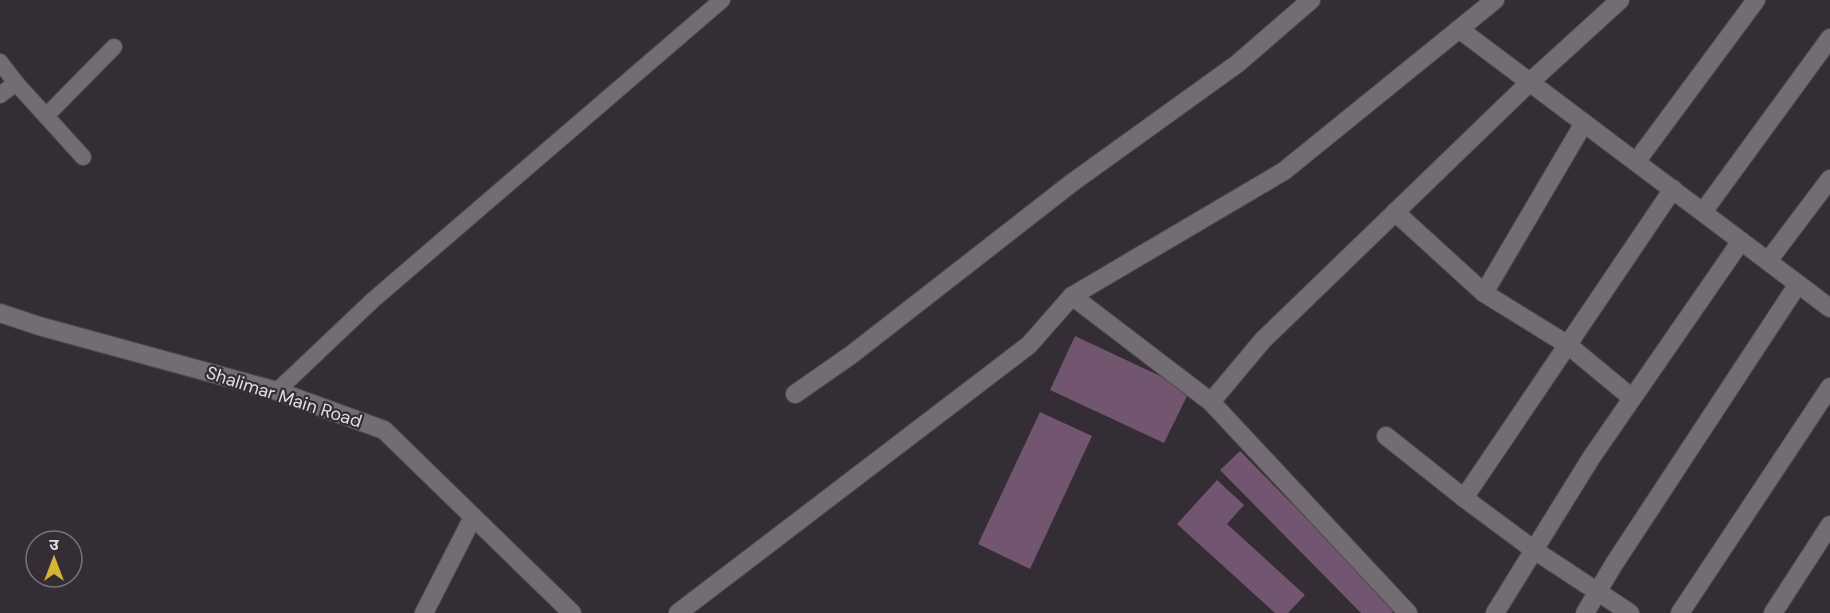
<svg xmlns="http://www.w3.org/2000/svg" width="1830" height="613" viewBox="0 0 1830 613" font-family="'DM Sans','Noto Sans Devanagari',sans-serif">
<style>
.building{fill:#72556e}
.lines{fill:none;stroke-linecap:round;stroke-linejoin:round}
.lane-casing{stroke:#4f4950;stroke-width:18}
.street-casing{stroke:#4f4950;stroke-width:20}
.secondary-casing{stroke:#4f4950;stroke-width:20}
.lane{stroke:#736c75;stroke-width:16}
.street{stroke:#736c75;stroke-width:18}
.secondary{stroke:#736c75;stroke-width:18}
.labels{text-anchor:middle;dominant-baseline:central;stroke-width:4.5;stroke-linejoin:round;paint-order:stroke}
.street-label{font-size:18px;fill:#e0dce1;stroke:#342d35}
</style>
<rect width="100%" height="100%" fill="#342d35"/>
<g class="building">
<path d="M 1075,336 L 1190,390 L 1164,443 L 1050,390 Z"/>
<path d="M 1040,412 L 1092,436 L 1030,569 L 978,544 Z"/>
<path d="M 1240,451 L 1396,609 L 1392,613 L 1361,613 L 1220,470 Z"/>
<path d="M 1217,480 L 1244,505 L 1227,524 L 1305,595 L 1288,613 L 1275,613 L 1177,524 Z"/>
</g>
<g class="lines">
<defs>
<g id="lane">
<path d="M 0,62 L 16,83 L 0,95"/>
<path d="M 16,83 L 83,157"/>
<path d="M 46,116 L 114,47"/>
<path d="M 277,391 L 373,300 L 722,0"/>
</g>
<g id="street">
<path d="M 1459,29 L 1830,308"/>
<path d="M 1636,162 L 1756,0"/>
<path d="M 1395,212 L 1484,293 L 1568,345 L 1632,398"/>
<path d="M 1703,212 L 1830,38"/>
<path d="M 1768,261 L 1830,179"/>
<path d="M 1484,293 L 1584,123"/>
<path d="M 1072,296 L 1211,402 L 1408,613"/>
<path d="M 795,394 L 851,355 L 1073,182 L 1237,64 L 1311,0"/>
<path d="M 1211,402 L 1263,340 L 1530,82 L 1620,0"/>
<path d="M 1386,436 L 1464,498 L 1534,550 L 1630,613"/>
<path d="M 1464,498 L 1673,189"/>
<path d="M 424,613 L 473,517"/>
<path d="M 678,613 L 1029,345 L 1072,296 L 1284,171 L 1495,0"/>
<path d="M 1495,613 L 1591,458 L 1741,241"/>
<path d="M 1585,613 L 1614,564 L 1798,284"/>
<path d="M 1680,613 L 1830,387"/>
<path d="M 1773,613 L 1830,525"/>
</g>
<path id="secondary" d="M 0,313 L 39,326 L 277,391 L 384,430 L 572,613"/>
</defs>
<use href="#lane" class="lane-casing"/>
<use href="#street" class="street-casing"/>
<use href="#secondary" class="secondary-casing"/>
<use href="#lane" class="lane"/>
<use href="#street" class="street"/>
<use href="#secondary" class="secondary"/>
</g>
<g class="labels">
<g class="street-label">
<text transform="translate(284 397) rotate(18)">Shalimar Main Road</text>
</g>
</g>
<g transform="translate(54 559)"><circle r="28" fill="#342d35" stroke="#79737a" stroke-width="1.5"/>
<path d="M0-4.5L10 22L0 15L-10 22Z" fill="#d7b434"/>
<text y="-9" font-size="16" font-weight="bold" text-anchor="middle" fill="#e0dce1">उ</text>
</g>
</svg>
